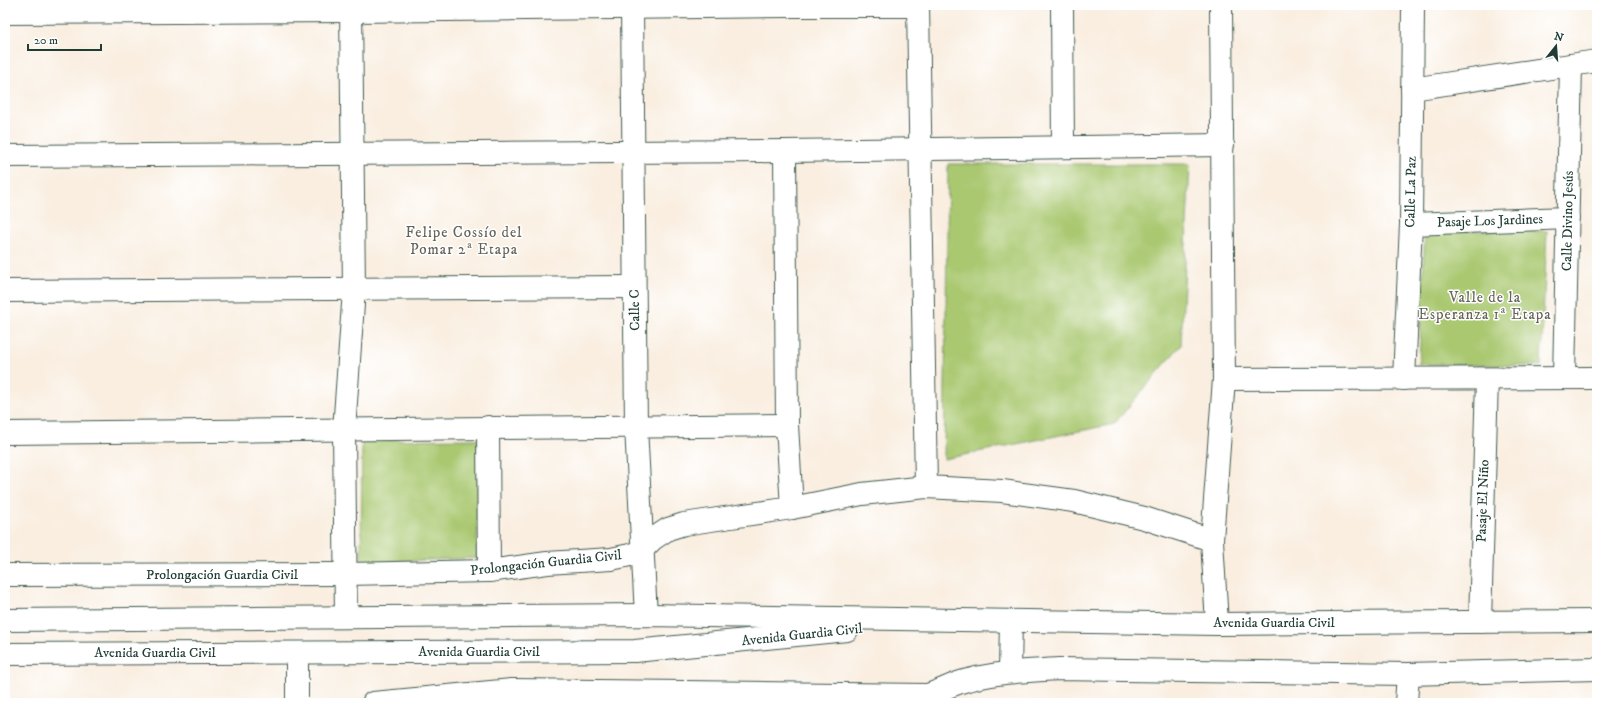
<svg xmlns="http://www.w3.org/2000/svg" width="1602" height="708" viewBox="0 0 1602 708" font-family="'IM FELL DW Pica',serif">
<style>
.green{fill:#a9c870;stroke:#648252}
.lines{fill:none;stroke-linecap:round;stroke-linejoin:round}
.minor-casing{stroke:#40584e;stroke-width:24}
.highway-casing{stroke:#40584e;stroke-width:24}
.minor{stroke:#fff;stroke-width:22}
.highway{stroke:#fff;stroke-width:22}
.labels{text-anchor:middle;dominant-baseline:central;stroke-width:3;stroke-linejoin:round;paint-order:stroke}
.street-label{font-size:14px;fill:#1f3d34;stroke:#fff}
.neighbourhood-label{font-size:15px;letter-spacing:1px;fill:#666459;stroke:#fff}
</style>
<rect width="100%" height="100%" fill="#fff"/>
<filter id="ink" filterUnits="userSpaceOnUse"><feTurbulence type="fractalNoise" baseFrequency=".025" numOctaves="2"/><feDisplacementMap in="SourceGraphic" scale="8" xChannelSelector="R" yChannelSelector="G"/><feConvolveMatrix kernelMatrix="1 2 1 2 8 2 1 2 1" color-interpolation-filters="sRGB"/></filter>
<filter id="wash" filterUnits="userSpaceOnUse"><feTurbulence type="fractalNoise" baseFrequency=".012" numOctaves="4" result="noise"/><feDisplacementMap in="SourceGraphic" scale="16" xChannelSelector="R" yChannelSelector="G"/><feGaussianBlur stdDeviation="0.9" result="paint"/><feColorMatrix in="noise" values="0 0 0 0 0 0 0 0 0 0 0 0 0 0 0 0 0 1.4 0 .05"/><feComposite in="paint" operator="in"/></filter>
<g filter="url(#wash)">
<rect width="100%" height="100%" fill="#f9eee0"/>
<g class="green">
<path d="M 948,164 L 1190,164 L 1181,345 L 1114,424 L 944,459 Z"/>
<path d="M 1425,231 L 1547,231 L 1541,366 L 1419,364 Z"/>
<path d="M 478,439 L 477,558 L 361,563 L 362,440 Z"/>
</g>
</g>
<g filter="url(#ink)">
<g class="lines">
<defs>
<g id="minor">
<path d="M 632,5 L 636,427 L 646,615"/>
<path d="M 918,5 L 926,487"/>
<path d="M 1062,5 L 1063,147"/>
<path d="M 5,13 L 351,11 L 789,6 L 918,6"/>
<path d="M 1412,89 L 1597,61"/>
<path d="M 785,151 L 787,425 L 792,508"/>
<path d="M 5,156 L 785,151 L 1223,145"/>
<path d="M 1411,224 L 1568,218"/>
<path d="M 5,291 L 634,287"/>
<path d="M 1564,377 L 1571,65"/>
<path d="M 1224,379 L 1597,378"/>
<path d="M 1404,379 L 1411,224 L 1413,5"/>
<path d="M 488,427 L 489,571"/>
<path d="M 5,433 L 787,425"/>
<path d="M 5,575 L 346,574 L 489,571 L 547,563 L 611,559 L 630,555 L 641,551 L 653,539 L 668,529 L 684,524 L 792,508 L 862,494 L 926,487 L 1002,491 L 1074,501 L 1144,518 L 1212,540"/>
<path d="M 346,617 L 344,430 L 354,290 L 351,5"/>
<path d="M 1480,622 L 1487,379"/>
<path d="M 1217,624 L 1212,540 L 1224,379 L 1221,5"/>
<path d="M 1010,672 L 1011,621"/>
<path d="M 297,703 L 297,653"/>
<path d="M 373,703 L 512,690 L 927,695 C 941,691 954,683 968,680 C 997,672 1028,671 1058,669 L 1408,674 L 1597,669"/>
<path d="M 1406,703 L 1408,674"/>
</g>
<g id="highway">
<path d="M 5,620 L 646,615 L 1217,624 L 1597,621"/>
<path d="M 5,654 L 635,651 L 847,630"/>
</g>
</defs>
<use href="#minor" class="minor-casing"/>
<use href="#highway" class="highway-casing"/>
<use href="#minor" class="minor"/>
<use href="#highway" class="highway"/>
</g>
</g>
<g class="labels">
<g class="street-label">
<text transform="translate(1411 192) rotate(-89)">Calle La Paz</text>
<text transform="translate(1490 221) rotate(-2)">Pasaje Los Jardines</text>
<text transform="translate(1568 221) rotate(-89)">Calle Divino Jesús</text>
<text transform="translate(635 310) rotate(-91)">Calle C</text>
<text transform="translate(1483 501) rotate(-88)">Pasaje El Niño</text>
<text transform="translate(546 563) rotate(-6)">Prolongación Guardia Civil</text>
<text x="222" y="575">Prolongación Guardia Civil</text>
<text x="1274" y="623">Avenida Guardia Civil</text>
<text transform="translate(802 635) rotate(-6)">Avenida Guardia Civil</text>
<text x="479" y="652">Avenida Guardia Civil</text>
<text x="155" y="653">Avenida Guardia Civil</text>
</g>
<g class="neighbourhood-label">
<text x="464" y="232">Felipe Cossío del<tspan x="464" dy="17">Pomar 2ª Etapa</tspan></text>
<text x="1485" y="297">Valle de la<tspan x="1485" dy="17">Esperanza 1ª Etapa</tspan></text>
</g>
</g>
<rect width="1602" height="708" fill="none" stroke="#fff" stroke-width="20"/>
<g transform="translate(1556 46) rotate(17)" stroke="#ffffff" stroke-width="3" paint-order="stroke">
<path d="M0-3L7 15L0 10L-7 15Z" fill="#1f3d34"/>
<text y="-6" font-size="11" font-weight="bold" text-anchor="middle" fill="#1f3d34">N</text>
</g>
<path d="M28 44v6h73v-6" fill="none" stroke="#1f3d34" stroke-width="2"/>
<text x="34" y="44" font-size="12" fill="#1f3d34" stroke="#ffffff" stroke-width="3" paint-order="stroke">20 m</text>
</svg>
